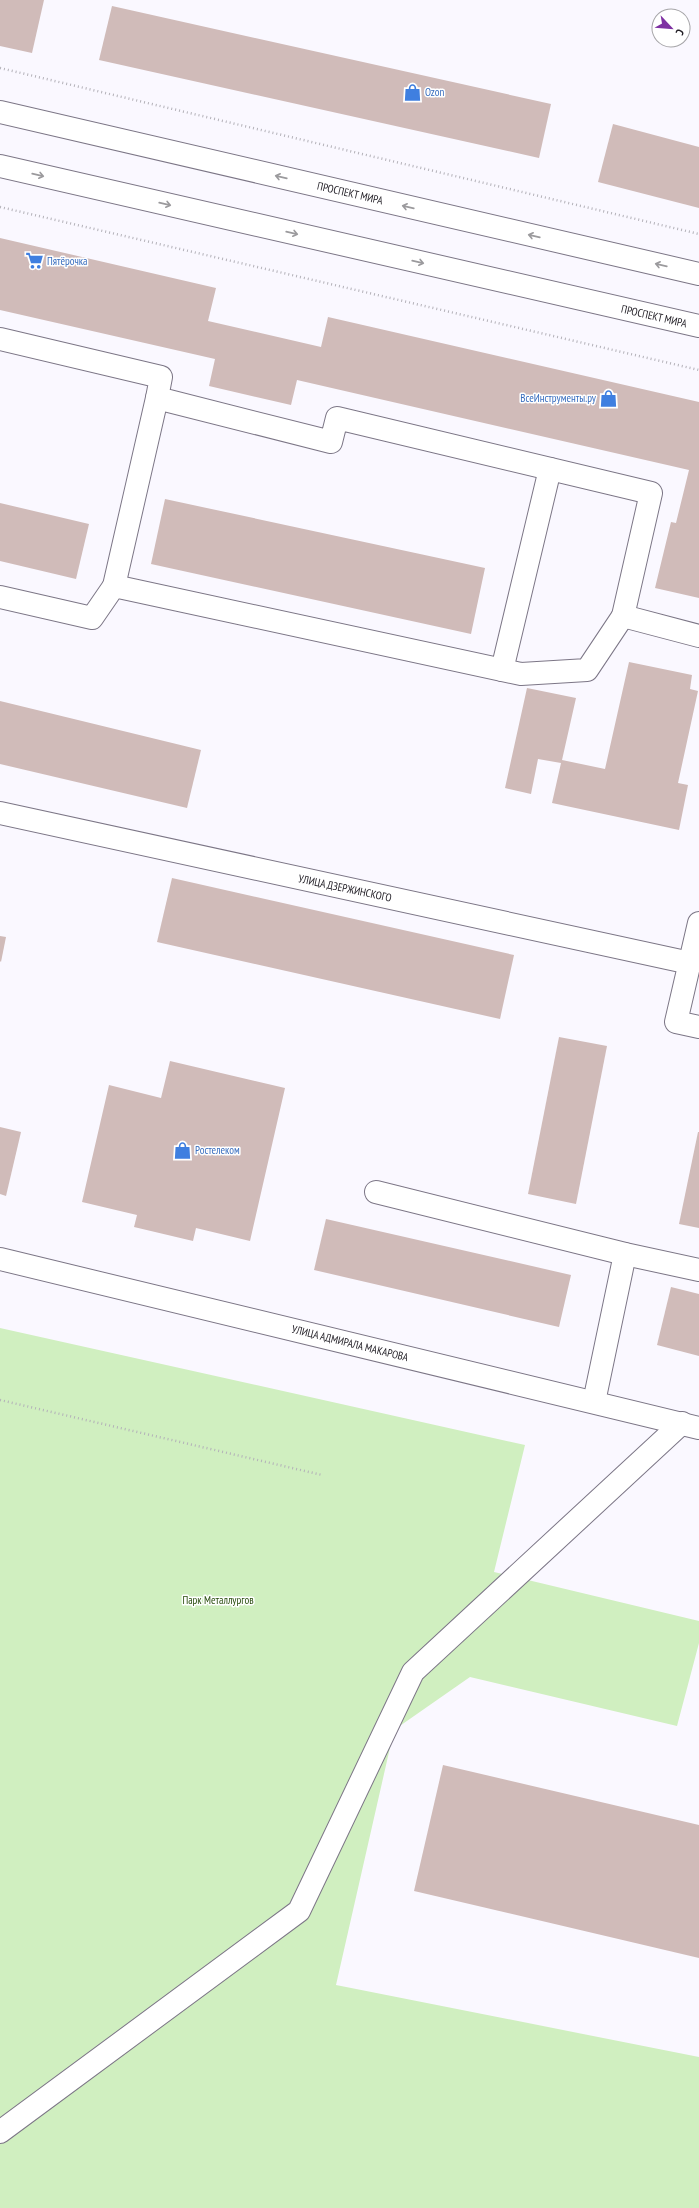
<svg xmlns="http://www.w3.org/2000/svg" width="699" height="2208" viewBox="0 0 699 2208" font-family="'PT Sans Narrow',sans-serif">
<style>
.green{fill:#d0efc0}
.building{fill:#d0bbb9}
.lines{fill:none;stroke-linecap:round;stroke-linejoin:round}
.minor-casing{stroke:#7c7686;stroke-width:24}
.major-casing{stroke:#7c7686;stroke-width:24}
.path{stroke:#b3b1b8;stroke-width:2.5;stroke-dasharray:1 3;stroke-linecap:butt}
.minor{stroke:#fff;stroke-width:22}
.major{stroke:#fff;stroke-width:22}
.oneway{stroke:#9b9a9d}
.labels{text-anchor:middle;dominant-baseline:central;stroke-width:3;stroke-linejoin:round;paint-order:stroke}
.shop-label{font-size:11px;fill:#366cbe;stroke:#fff;text-anchor:start}
.street-label{font-size:11px;fill:#211e25;stroke:#fff}
.park-label{font-size:11px;fill:#284c0d;stroke:#fff}
</style>
<rect width="100%" height="100%" fill="#faf8ff"/>
<path class="green" d="M 0,1328 L 525,1445 L 494,1572 L 699,1621 L 699,1643 L 677,1726 L 470,1677 L 394,1730 L 336,1985 L 699,2057 L 699,2208 L 0,2208 Z"/>
<g class="building">
<path d="M 0,0 L 44,0 L 32,53 L 0,46 Z"/>
<path d="M 112,6 L 551,104 L 539,158 L 99,60 Z"/>
<path d="M 613,124 L 699,147 L 699,208 L 598,182 Z"/>
<path d="M 0,238 L 216,288 L 208,321 L 321,347 L 328,317 L 699,402 L 699,598 L 655,588 L 671,522 L 676,523 L 689,470 L 297,380 L 291,405 L 209,386 L 215,359 L 0,310 Z"/>
<path d="M 165,499 L 485,568 L 471,634 L 151,564 Z"/>
<path d="M 0,503 L 89,524 L 76,579 L 0,561 Z"/>
<path d="M 629,662 L 692,675 L 690,689 L 698,691 L 678,783 L 688,785 L 679,830 L 552,803 L 561,763 L 538,759 L 531,794 L 505,788 L 527,688 L 576,698 L 562,760 L 605,769 Z"/>
<path d="M 0,701 L 201,750 L 187,808 L 0,764 Z"/>
<path d="M 172,878 L 514,955 L 500,1019 L 157,942 Z"/>
<path d="M 0,936 L 6,937 L 1,962 L 0,961 Z"/>
<path d="M 559,1037 L 607,1046 L 576,1204 L 528,1194 Z"/>
<path d="M 170,1061 L 285,1088 L 250,1241 L 196,1228 L 193,1241 L 134,1227 L 137,1215 L 82,1202 L 109,1085 L 161,1098 Z"/>
<path d="M 0,1127 L 21,1132 L 6,1196 L 0,1194 Z"/>
<path d="M 698,1132 L 699,1132 L 699,1228 L 679,1224 Z"/>
<path d="M 326,1219 L 571,1275 L 559,1327 L 314,1270 Z"/>
<path d="M 671,1287 L 699,1294 L 699,1356 L 657,1345 Z"/>
<path d="M 443,1765 L 699,1825 L 699,1958 L 414,1891 Z"/>
</g>
<g class="lines">
<defs>
<g id="minor">
<path d="M 0,339 L 161,377 L 157,398 L 331,442 L 337,418 L 651,493 L 623,616 L 699,636"/>
<path d="M 114,586 L 157,398"/>
<path d="M 0,597 L 92,618 L 114,586 L 521,674 L 587,670 L 623,616"/>
<path d="M 502,670 L 550,469"/>
<path d="M 0,813 L 690,963"/>
<path d="M 699,923 L 676,1022 L 699,1027"/>
<path d="M 376,1192 L 625,1254 L 699,1270"/>
<path d="M 0,1259 L 699,1428"/>
<path d="M 594,1402 L 625,1254"/>
<path d="M 0,2132 L 299,1911 L 413,1672 L 682,1423"/>
</g>
<g id="major">
<path d="M 0,112 L 699,274"/>
<path d="M 0,166 L 699,326"/>
</g>
</defs>
<use href="#minor" class="minor-casing"/>
<use href="#major" class="major-casing"/>
<g class="path">
<path d="M 0,68 L 699,234"/>
<path d="M 0,207 L 699,370"/>
<path d="M 0,1400 L 322,1475"/>
</g>
<use href="#minor" class="minor"/>
<use href="#major" class="major"/>
</g>
<defs><path id="oneway-shaft" d="M-6 0H5M1.5-3L5.5 0L1.5 3" fill="none" stroke-width="1.6" stroke-linecap="round" stroke-linejoin="round"/></defs>
<g class="oneway">
<use href="#oneway-shaft" transform="translate(38 175) rotate(13)"/>
<use href="#oneway-shaft" transform="translate(281 177) rotate(-167)"/>
<use href="#oneway-shaft" transform="translate(165 204) rotate(13)"/>
<use href="#oneway-shaft" transform="translate(408 207) rotate(-167)"/>
<use href="#oneway-shaft" transform="translate(292 233) rotate(13)"/>
<use href="#oneway-shaft" transform="translate(534 236) rotate(-167)"/>
<use href="#oneway-shaft" transform="translate(418 262) rotate(13)"/>
<use href="#oneway-shaft" transform="translate(661 265) rotate(-167)"/>
</g>
<defs>
<symbol id="shop-bare" viewBox="-9 -9 18 18"><path d="M-5-2.5h2.3a2.7 3.5 0 0 1 5.4 0H5L5.5 6h-11ZM-1.5-2.5h3a1.5 2.3 0 0 0-3 0Z" fill="#3f7fe0" stroke="#fff" stroke-width="2.5" paint-order="stroke"/></symbol>
<symbol id="supermarket-bare" viewBox="-9 -9 18 18"><path d="M-6-5.5h2.5l.6 2H6L4.5 2H-2.5L-4.4-4H-6ZM-1.5 3.2a1.3 1.3 0 1 0 .1 0ZM3 3.2a1.3 1.3 0 1 0 .1 0Z" fill="#3f7fe0" stroke="#fff" stroke-width="2.5" paint-order="stroke"/></symbol>
</defs>
<g fill-rule="evenodd">
<use href="#shop-bare" x="400" y="80" width="25" height="25"/>
<use href="#supermarket-bare" x="22" y="248" width="25" height="25"/>
<use href="#shop-bare" x="596" y="386" width="25" height="25"/>
<use href="#shop-bare" x="170" y="1138" width="25" height="25"/>
</g>
<g class="labels">
<g class="shop-label">
<text x="425" y="92">Ozon</text>
<text x="47" y="261">Пятёрочка</text>
<text x="596" y="398" text-anchor="end">ВсеИнструменты.ру</text>
<text x="195" y="1150">Ростелеком</text>
</g>
<g class="street-label">
<text transform="translate(350 193) rotate(13)">ПРОСПЕКТ МИРА</text>
<text transform="translate(654 316) rotate(13)">ПРОСПЕКТ МИРА</text>
<text transform="translate(345 888) rotate(12)">УЛИЦА ДЗЕРЖИНСКОГО</text>
<text transform="translate(350 1343) rotate(14)">УЛИЦА АДМИРАЛА МАКАРОВА</text>
</g>
<g class="park-label">
<text x="218" y="1600">Парк Металлургов</text>
</g>
</g>
<g transform="translate(671 28) rotate(116)"><circle r="19" fill="#ffffff" stroke="#a6a5a8"/>
<path d="M0-3L7 15L0 10L-7 15Z" fill="#7e31a2"/>
<text y="-6" font-size="11" font-weight="bold" text-anchor="middle" fill="#211e25">С</text>
</g>
</svg>
